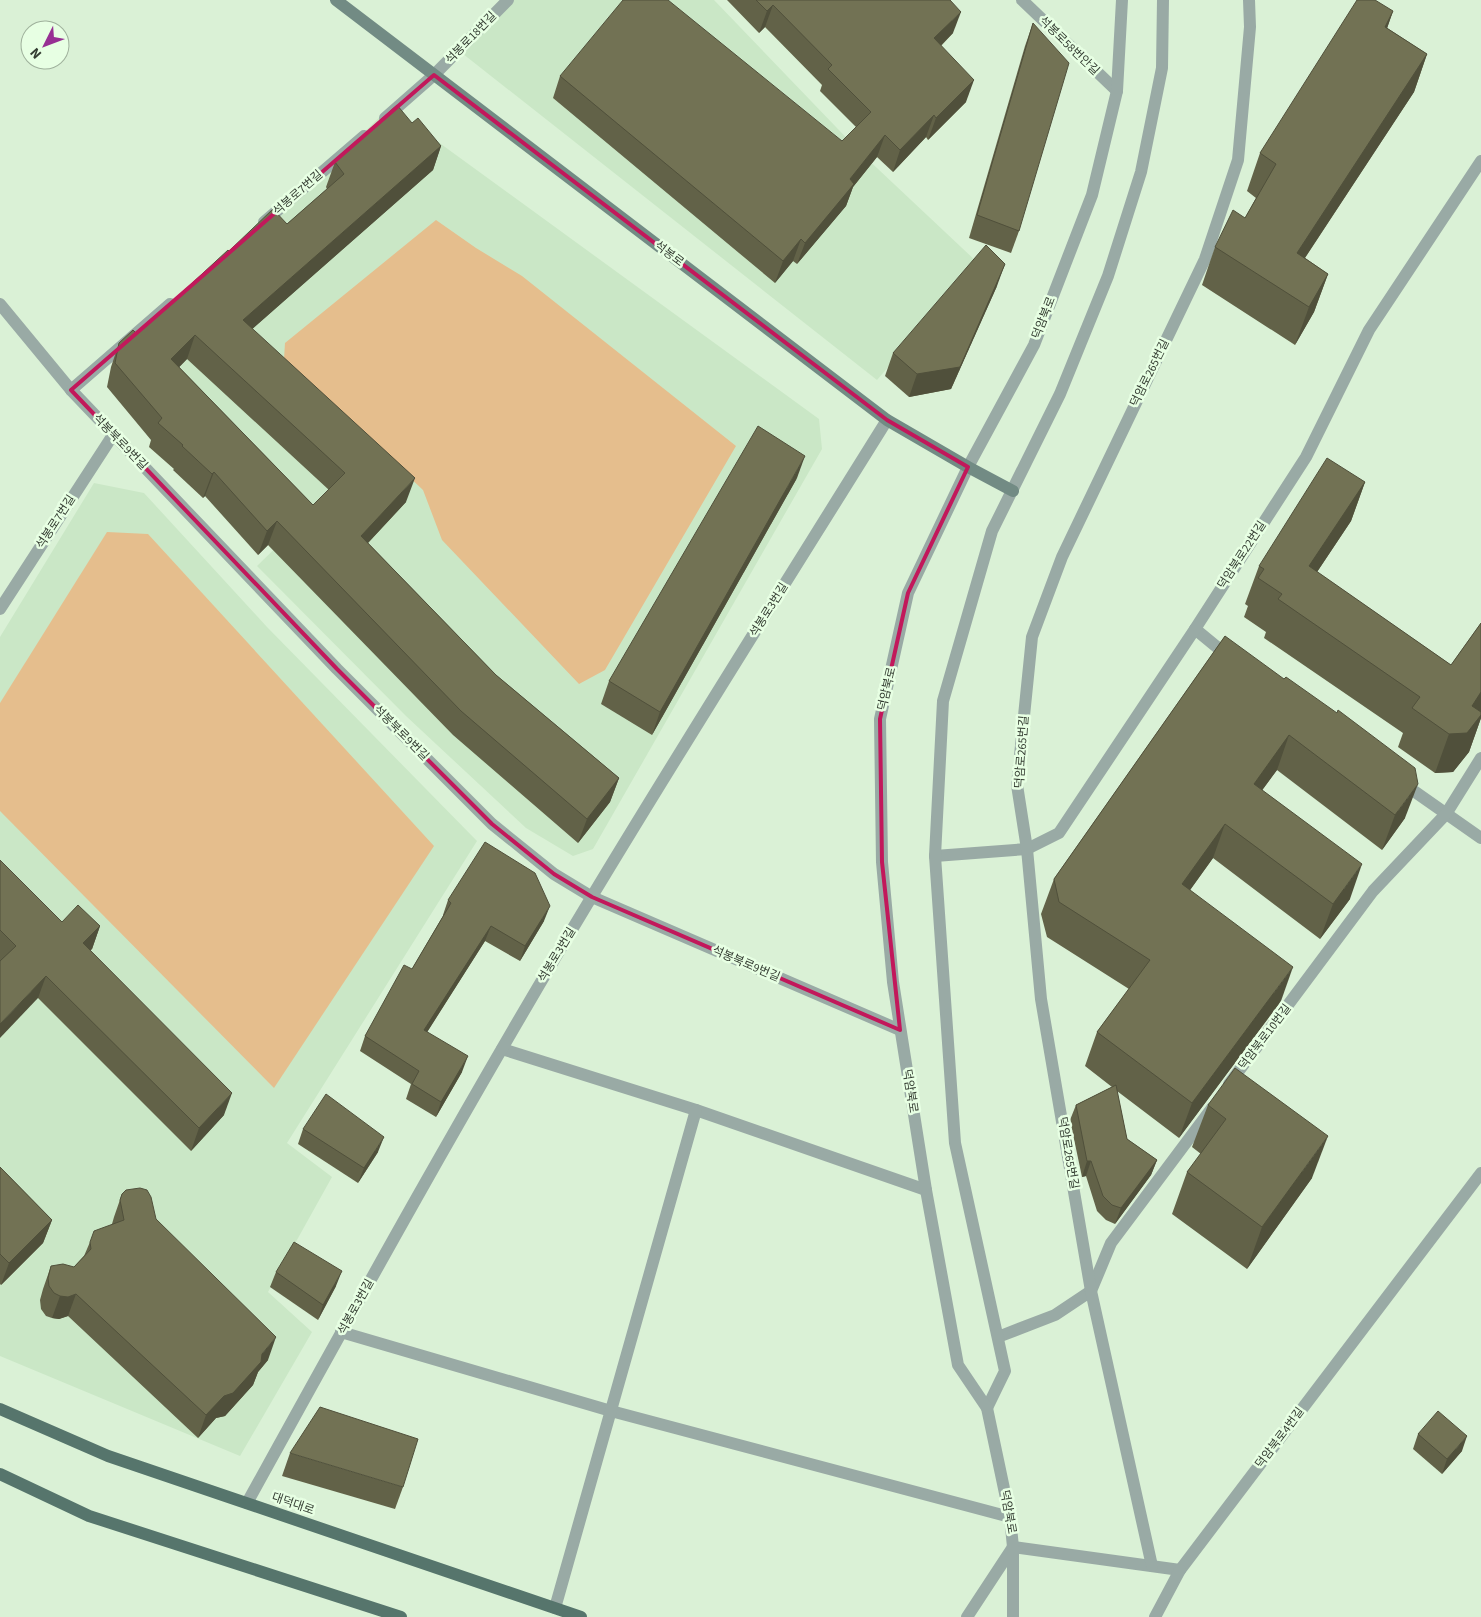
<svg xmlns="http://www.w3.org/2000/svg" width="1481" height="1617" viewBox="0 0 1481 1617" font-family="'Source Sans 3','Noto Sans KR',sans-serif">
<style>
.built{fill:#cae7c6}
.green{fill:#e5be8d}
.lines{fill:none;stroke-linecap:round;stroke-linejoin:round}
.service{stroke:#99aaa5;stroke-width:12}
.minor{stroke:#99aaa5;stroke-width:12}
.tertiary{stroke:#99aaa5;stroke-width:12}
.secondary{stroke:#728b84;stroke-width:12}
.primary{stroke:#56756c;stroke-width:12}
.wall{fill:#626248;fill-rule:evenodd}
.shaded-wall{fill:#50503b}
.building{fill:#727254;stroke:#50503b;fill-rule:evenodd}
.marked{fill:none;stroke:#c2185b;stroke-width:4;stroke-linejoin:round}
.labels{text-anchor:middle;dominant-baseline:central;stroke-width:5;stroke-linejoin:round;paint-order:stroke}
.street-label{font-size:12px;fill:#343d32;stroke:#e7ffe3}
</style>
<rect width="100%" height="100%" fill="#daf1d6"/>
<g class="built">
<path d="M 501,0 L 714,0 L 861,153 L 978,263 L 877,380 L 453,46 Z"/>
<path d="M 390,107 L 819,419 L 822,449 L 593,849 L 573,856 L 526,828 L 406,716 L 257,566 L 307,517 L 141,339 L 323,172 Z"/>
<path d="M 94,483 L 144,493 L 267,627 L 477,841 L 287,1143 L 332,1177 L 268,1292 L 312,1332 L 240,1456 L 0,1356 L 0,637 Z"/>
</g>
<g class="green">
<path d="M 436,220 L 476,248 L 522,276 L 736,446 L 605,670 L 579,684 L 442,540 L 423,490 L 284,359 L 285,343 Z"/>
<path d="M 107,532 L 148,534 L 434,846 L 274,1088 L 0,811 L 0,703 Z"/>
</g>
<g class="lines">
<g class="service">
<path d="M 502,1049 L 696,1110 L 926,1190"/>
<path d="M 341,1332 L 611,1411 L 1010,1517"/>
<path d="M 555,1608 L 696,1110"/>
</g>
<g class="minor">
<path d="M 1022,0 L 1117,91"/>
<path d="M 385,118 L 434,75 L 508,0"/>
<path d="M 264,222 L 364,136"/>
<path d="M 0,304 L 71,390 L 337,669 L 492,824 L 554,874 L 592,897 L 900,1030"/>
<path d="M 71,390 L 170,304"/>
<path d="M 0,609 L 113,435"/>
<path d="M 1195,629 L 1229,657"/>
<path d="M 1401,782 L 1481,838"/>
<path d="M 935,856 L 1027,849 L 1059,833 L 1195,629 L 1306,457 L 1369,330 L 1481,161"/>
<path d="M 1229,1084 L 1373,891 L 1446,814 L 1481,758"/>
<path d="M 998,1337 L 1055,1315 L 1091,1291 L 1111,1243 L 1212,1108"/>
<path d="M 247,1503 C 359,1300 471,1097 591,898 C 688,737 788,579 887,420"/>
<path d="M 1013,1547 L 1180,1570 L 1481,1173"/>
</g>
<g class="tertiary">
<path d="M 987,1408 L 1005,1371 L 955,1143 L 935,856 L 943,701 L 992,531 L 1060,394 L 1108,276 L 1141,172 L 1162,68 L 1163,0"/>
<path d="M 1152,1566 L 1091,1291 L 1041,999 L 1027,849 L 1017,785 L 1032,637 L 1062,557 L 1205,259 L 1238,160 L 1250,27 L 1249,0"/>
<path d="M 967,1617 L 1013,1547"/>
<path d="M 1013,1617 L 1013,1547 L 1010,1517 L 987,1408 L 958,1365 L 926,1190 L 893,982 L 882,862 L 880,719 L 908,593 L 968,467 L 1034,345 L 1092,195 L 1117,91 L 1122,0"/>
<path d="M 1155,1617 L 1180,1570"/>
</g>
<path class="secondary" d="M 336,0 L 887,420 L 968,467 L 1013,491"/>
<g class="primary">
<path d="M 0,1409 L 108,1456 L 581,1617"/>
<path d="M 0,1474 L 89,1516 L 401,1617"/>
</g>
</g>
<g class="wall">
<path d="M 727,0 L 950,0 L 953,33 L 941,46 L 966,102 L 928,140 L 926,137 L 893,172 L 877,157 L 853,187 L 846,206 L 797,264 L 793,261 L 775,283 L 553,98 L 560,76 L 842,141 L 856,127 L 820,91 L 822,85 L 765,27 L 759,33 Z"/>
<path d="M 1393,11 L 1387,28 L 1427,54 L 1414,92 L 1305,258 L 1328,274 L 1314,312 L 1295,345 L 1202,285 L 1215,247 L 1245,218 L 1256,198 L 1247,191 L 1260,153 Z"/>
<path d="M 1033,23 L 1019,231 L 1011,253 L 969,238 L 1025,46 Z"/>
<path d="M 412,123 L 441,146 L 433,170 L 252,329 L 406,502 L 368,543 L 496,675 L 619,778 L 610,802 L 578,843 L 453,735 L 268,545 L 258,555 L 205,496 L 203,498 L 173,470 L 174,469 L 149,447 L 151,440 L 107,387 L 111,367 L 119,343 L 137,334 L 229,251 L 287,224 L 327,189 L 326,187 L 335,162 ZM 187,359 L 329,490 L 313,505 L 179,367 Z"/>
<path d="M 997,286 L 951,389 L 909,397 L 885,376 L 893,353 Z"/>
<path d="M 797,478 L 652,735 L 601,704 L 609,681 Z"/>
<path d="M 1365,482 L 1351,521 L 1317,572 L 1451,665 L 1481,623 L 1481,718 L 1469,752 L 1453,772 L 1435,773 L 1398,747 L 1403,733 L 1264,638 L 1266,632 L 1244,617 L 1248,606 L 1245,604 L 1259,566 Z"/>
<path d="M 1225,636 L 1405,818 L 1382,850 L 1277,770 L 1262,790 L 1350,899 L 1320,939 L 1213,858 L 1190,890 L 1281,1001 L 1179,1138 L 1117,1091 L 1127,1139 L 1157,1160 L 1151,1175 L 1115,1224 L 1106,1220 L 1097,1211 L 1086,1176 L 1082,1177 L 1070,1120 L 1076,1105 L 1112,1087 L 1085,1066 L 1097,1032 L 1129,989 L 1047,937 L 1041,914 L 1054,879 Z"/>
<path d="M 0,860 L 62,922 L 100,926 L 92,949 L 90,950 L 224,1115 L 191,1151 L 0,960 Z"/>
<path d="M 448,900 L 544,921 L 520,961 L 485,941 L 427,1032 L 462,1072 L 436,1117 L 406,1099 L 411,1084 L 360,1051 L 365,1036 L 412,969 L 443,916 L 443,915 Z"/>
<path d="M 1208,1105 L 1312,1178 L 1247,1269 L 1172,1214 L 1187,1172 L 1201,1154 L 1192,1147 Z"/>
<path d="M 303,1129 L 378,1152 L 358,1183 L 298,1144 Z"/>
<path d="M 0,1167 L 52,1220 L 43,1243 L 1,1285 L 0,1284 Z"/>
<path d="M 122,1194 L 156,1219 L 268,1360 L 258,1372 L 253,1385 L 225,1416 L 216,1418 L 198,1438 L 68,1316 L 59,1319 L 52,1318 L 46,1316 L 41,1309 L 40,1300 L 43,1289 L 51,1266 L 74,1267 L 84,1256 L 90,1242 L 112,1224 L 114,1217 Z"/>
<path d="M 276,1272 L 336,1286 L 318,1320 L 270,1287 Z"/>
<path d="M 1418,1434 L 1462,1451 L 1442,1474 L 1413,1449 Z"/>
<path d="M 290,1453 L 403,1487 L 395,1509 L 282,1476 Z"/>
</g>
<g class="shaded-wall">
<path d="M 773,5 L 765,27 L 759,33 L 767,11 Z"/>
<path d="M 1393,11 L 1380,49 L 1385,27 Z"/>
<path d="M 961,12 L 953,33 L 926,60 L 934,38 Z"/>
<path d="M 1427,54 L 1414,92 L 1283,291 L 1297,253 Z"/>
<path d="M 974,80 L 966,102 L 928,140 L 936,118 Z"/>
<path d="M 934,115 L 926,137 L 893,172 L 900,150 Z"/>
<path d="M 885,135 L 877,157 L 853,187 L 846,206 L 797,264 L 805,243 L 850,179 Z"/>
<path d="M 441,146 L 433,170 L 234,345 L 243,320 Z"/>
<path d="M 801,239 L 793,261 L 775,283 L 783,261 Z"/>
<path d="M 1005,264 L 997,286 L 951,389 L 909,397 L 917,374 Z"/>
<path d="M 1328,274 L 1314,312 L 1295,345 L 1309,307 Z"/>
<path d="M 195,335 L 187,359 L 163,384 L 171,359 Z"/>
<path d="M 805,456 L 797,478 L 652,735 L 660,712 Z"/>
<path d="M 214,472 L 205,496 L 203,498 L 212,474 Z"/>
<path d="M 415,478 L 406,502 L 352,560 L 361,536 Z"/>
<path d="M 1365,482 L 1351,521 L 1295,605 L 1309,566 Z"/>
<path d="M 277,521 L 268,545 L 258,555 L 267,531 Z"/>
<path d="M 1481,692 L 1481,711 L 1465,733 L 1481,715 L 1481,718 L 1469,752 L 1453,772 L 1435,773 L 1449,734 L 1472,706 Z"/>
<path d="M 1289,735 L 1277,770 L 1242,818 L 1254,784 Z"/>
<path d="M 619,778 L 610,802 L 578,843 L 587,819 Z"/>
<path d="M 1418,784 L 1405,818 L 1382,850 L 1395,815 Z"/>
<path d="M 1225,824 L 1213,858 L 1170,918 L 1182,884 Z"/>
<path d="M 1362,864 L 1350,899 L 1320,939 L 1333,904 Z"/>
<path d="M 550,906 L 544,921 L 520,961 L 525,946 Z"/>
<path d="M 100,926 L 92,949 L 75,965 L 83,943 Z"/>
<path d="M 491,926 L 485,941 L 419,1045 L 424,1030 Z"/>
<path d="M 1293,967 L 1281,1001 L 1179,1138 L 1192,1103 Z"/>
<path d="M 46,976 L 38,998 L 0,1038 L 0,1024 Z"/>
<path d="M 468,1056 L 462,1072 L 436,1117 L 441,1102 Z"/>
<path d="M 232,1093 L 224,1115 L 191,1151 L 199,1128 Z"/>
<path d="M 1328,1136 L 1312,1178 L 1247,1269 L 1262,1227 Z"/>
<path d="M 384,1137 L 378,1152 L 358,1183 L 364,1168 Z"/>
<path d="M 1157,1160 L 1151,1175 L 1115,1224 L 1121,1208 Z"/>
<path d="M 1087,1161 L 1091,1161 L 1086,1176 L 1082,1177 Z"/>
<path d="M 52,1220 L 43,1243 L 1,1285 L 9,1263 Z"/>
<path d="M 342,1271 L 336,1286 L 318,1320 L 323,1305 Z"/>
<path d="M 76,1294 L 68,1316 L 59,1319 L 52,1318 L 60,1296 Z"/>
<path d="M 276,1337 L 268,1360 L 258,1372 L 253,1385 L 225,1416 L 216,1418 L 198,1438 L 206,1415 L 262,1354 Z"/>
<path d="M 1467,1436 L 1462,1451 L 1442,1474 L 1447,1459 Z"/>
</g>
<g class="building">
<path d="M 623,0 L 668,0 L 842,141 L 871,112 L 828,69 L 832,65 L 773,5 L 767,11 L 756,0 L 950,0 L 961,12 L 934,38 L 974,80 L 936,118 L 934,115 L 900,150 L 885,135 L 850,179 L 854,184 L 805,243 L 801,239 L 783,261 L 560,76 Z"/>
<path d="M 1357,0 L 1375,0 L 1393,11 L 1385,27 L 1427,54 L 1297,253 L 1328,274 L 1309,307 L 1215,247 L 1233,210 L 1245,218 L 1276,164 L 1260,153 Z"/>
<path d="M 1033,23 L 1069,63 L 1019,231 L 977,215 Z"/>
<path d="M 397,105 L 412,123 L 418,118 L 441,146 L 243,320 L 415,478 L 361,536 L 496,675 L 619,778 L 587,819 L 461,711 L 277,521 L 267,531 L 214,472 L 212,474 L 182,446 L 183,445 L 158,423 L 162,418 L 115,363 L 119,343 L 133,330 L 137,334 L 228,250 L 229,251 L 273,209 L 287,224 L 344,174 L 335,162 ZM 195,335 L 345,473 L 313,505 L 171,359 Z"/>
<path d="M 986,245 L 1005,264 L 960,367 L 917,374 L 893,353 Z"/>
<path d="M 758,426 L 805,456 L 660,712 L 609,681 Z"/>
<path d="M 1327,458 L 1365,482 L 1309,566 L 1451,665 L 1481,623 L 1481,692 L 1472,706 L 1481,712 L 1481,715 L 1467,733 L 1449,734 L 1412,708 L 1420,697 L 1278,599 L 1282,594 L 1258,578 L 1264,569 L 1259,566 Z"/>
<path d="M 1225,636 L 1284,679 L 1286,677 L 1337,713 L 1338,710 L 1415,768 L 1418,784 L 1395,815 L 1289,735 L 1254,784 L 1362,864 L 1333,904 L 1225,824 L 1182,884 L 1293,967 L 1192,1103 L 1097,1032 L 1150,960 L 1059,902 L 1054,879 Z"/>
<path d="M 485,842 L 535,873 L 550,906 L 525,946 L 491,926 L 424,1030 L 468,1056 L 441,1102 L 412,1084 L 419,1071 L 365,1036 L 404,965 L 412,969 L 451,903 L 448,900 Z"/>
<path d="M 0,860 L 62,922 L 78,905 L 100,926 L 83,943 L 232,1093 L 199,1128 L 46,976 L 0,1024 L 0,961 L 16,946 L 0,930 Z"/>
<path d="M 1235,1068 L 1328,1136 L 1262,1227 L 1187,1172 L 1226,1119 L 1208,1105 Z"/>
<path d="M 1116,1085 L 1127,1139 L 1157,1160 L 1121,1208 L 1112,1205 L 1103,1196 L 1091,1161 L 1087,1161 L 1076,1105 Z"/>
<path d="M 326,1094 L 384,1137 L 364,1168 L 303,1129 Z"/>
<path d="M 0,1167 L 52,1220 L 9,1263 L 0,1254 Z"/>
<path d="M 140,1188 L 147,1190 L 151,1197 L 156,1219 L 276,1337 L 262,1354 L 261,1362 L 233,1393 L 224,1396 L 206,1415 L 76,1294 L 68,1297 L 60,1296 L 54,1293 L 49,1286 L 48,1278 L 51,1266 L 63,1264 L 74,1267 L 91,1249 L 90,1242 L 94,1231 L 124,1220 L 120,1200 L 122,1194 L 126,1190 Z"/>
<path d="M 294,1242 L 342,1271 L 323,1305 L 276,1272 Z"/>
<path d="M 320,1407 L 418,1439 L 403,1487 L 290,1453 Z"/>
<path d="M 1438,1411 L 1467,1436 L 1447,1459 L 1418,1434 Z"/>
</g>
<path class="marked" d="M 434,75 L 887,420 L 968,467 L 908,593 L 880,719 L 882,862 L 900,1030 L 592,897 L 554,874 L 492,824 L 337,669 L 71,390 Z"/>
<g class="labels">
<g class="street-label">
<text transform="translate(471 38) rotate(-46)">석봉로18번길</text>
<text transform="translate(1069 46) rotate(44)">석봉로58번안길</text>
<text transform="translate(298 193) rotate(-41)">석봉로7번길</text>
<text transform="translate(669 254) rotate(37)">석봉로</text>
<text transform="translate(1044 318) rotate(-69)">덕암북로</text>
<text transform="translate(1150 373) rotate(-64)">덕암로265번길</text>
<text transform="translate(120 442) rotate(46)">석봉북로9번길</text>
<text transform="translate(56 522) rotate(-57)">석봉로7번길</text>
<text transform="translate(1242 555) rotate(-57)">덕암북로22번길</text>
<text transform="translate(769 610) rotate(-58)">석봉로3번길</text>
<text transform="translate(887 689) rotate(-77)">덕암북로</text>
<text transform="translate(401 733) rotate(45)">석봉북로9번길</text>
<text transform="translate(1022 752) rotate(-86)">덕암로265번길</text>
<text transform="translate(557 955) rotate(-59)">석봉로3번길</text>
<text transform="translate(746 964) rotate(23)">석봉북로9번길</text>
<text transform="translate(1265 1037) rotate(-53)">덕암북로10번길</text>
<text transform="translate(910 1091) rotate(81)">덕암북로</text>
<text transform="translate(1068 1153) rotate(80)">덕암로265번길</text>
<text transform="translate(356 1307) rotate(-61)">석봉로3번길</text>
<text transform="translate(1280 1438) rotate(-53)">덕암북로4번길</text>
<text transform="translate(293 1504) rotate(19)">대덕대로</text>
<text transform="translate(1008 1512) rotate(80)">덕암북로</text>
</g>
</g>
<g transform="translate(45 45) rotate(228)"><circle r="24" fill="#e7ffe3" stroke="#9fb19c"/>
<path d="M0-4L9 19L0 12L-9 19Z" fill="#972f93"/>
<text y="-8" font-size="14" font-weight="bold" text-anchor="middle" fill="#343d32">N</text>
</g>
</svg>
